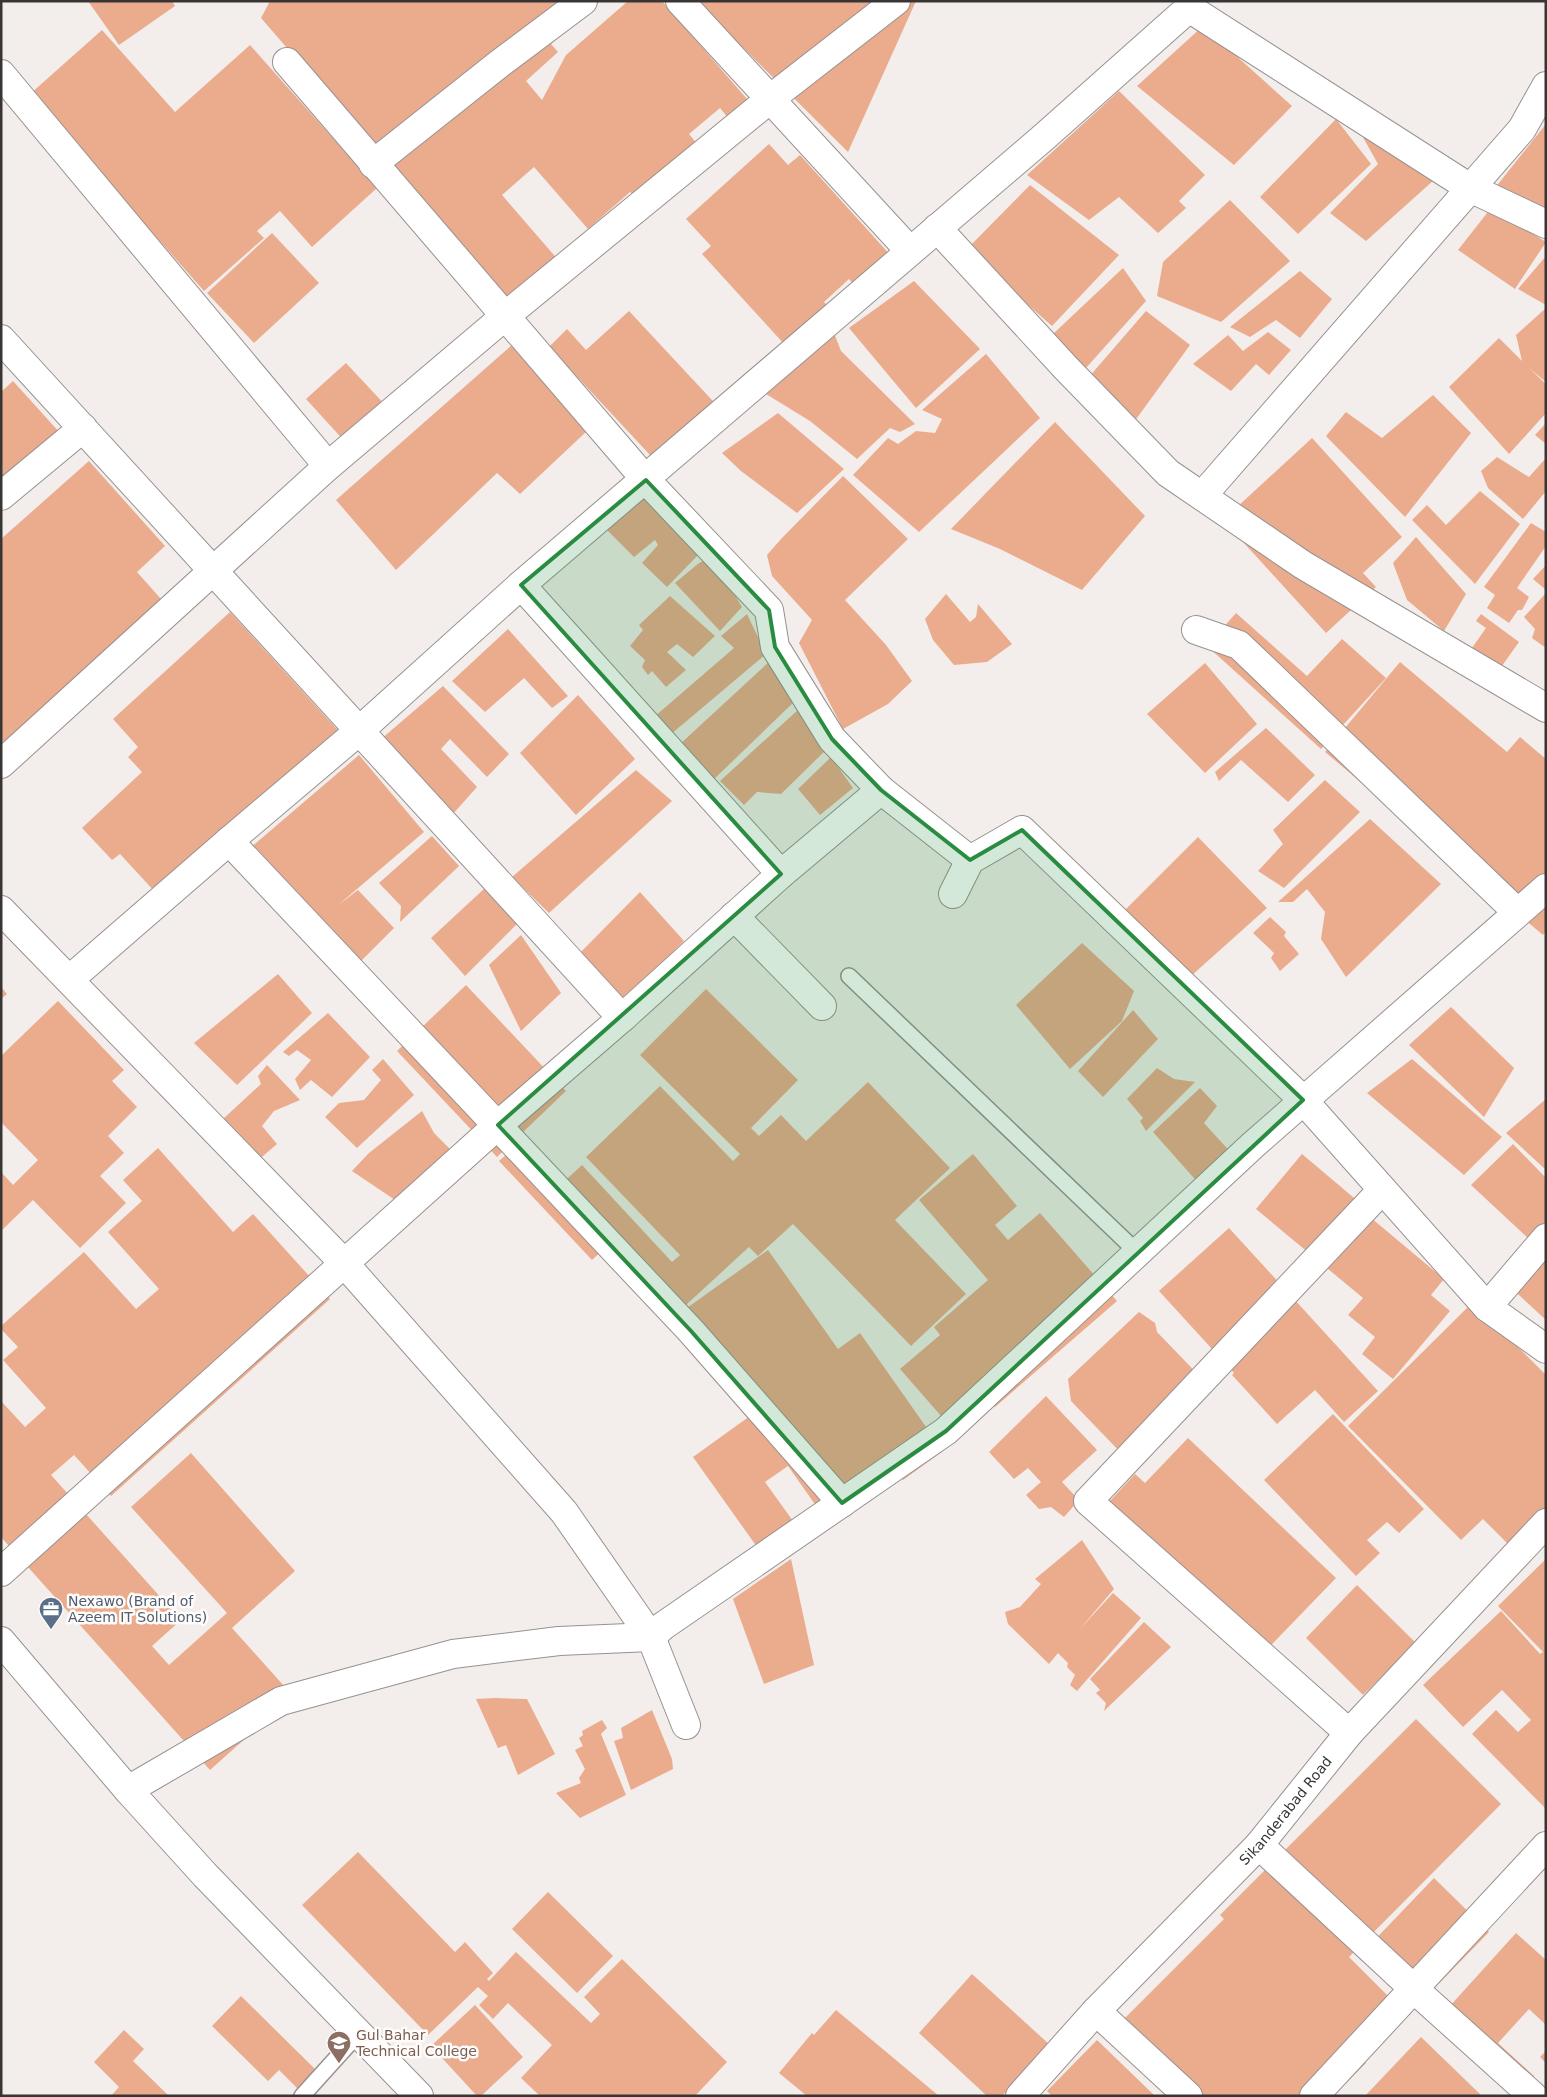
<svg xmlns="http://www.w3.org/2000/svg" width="1547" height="2097" viewBox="0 0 1547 2097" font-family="'DejaVu Sans',sans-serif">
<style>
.building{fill:#ebab8d}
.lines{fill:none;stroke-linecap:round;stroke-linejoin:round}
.lane-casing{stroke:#979290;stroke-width:18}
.street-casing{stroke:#979290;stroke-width:30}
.secondary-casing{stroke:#979290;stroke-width:30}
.lane{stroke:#fff;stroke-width:15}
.street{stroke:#fff;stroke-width:28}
.secondary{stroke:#fff;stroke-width:28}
.marked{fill:#2a8c40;fill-opacity:0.2;stroke:#2a8c40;stroke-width:4;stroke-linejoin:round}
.labels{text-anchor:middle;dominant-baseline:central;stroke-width:5;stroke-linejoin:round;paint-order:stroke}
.service-label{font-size:14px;fill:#4e5e75;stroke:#fffcfa;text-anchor:start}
.street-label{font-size:14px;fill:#383635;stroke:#fffcfa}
.education-label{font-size:14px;fill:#785e54;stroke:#fffcfa;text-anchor:start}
</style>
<rect width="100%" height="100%" fill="#f3eeec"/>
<g class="building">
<path d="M 88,1 L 172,1 L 175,6 L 119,45 Z"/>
<path d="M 270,1 L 600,1 L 551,44 L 558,52 L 526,81 L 542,100 L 566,55 L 628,1 L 662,1 L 753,106 L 733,124 L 720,108 L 689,134 L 707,156 L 646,201 L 630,192 L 588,229 L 534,167 L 502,195 L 566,269 L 516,312 L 261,18 Z"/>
<path d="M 696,1 L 916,1 L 848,152 Z"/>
<path d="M 1203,26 L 1292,106 L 1234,165 L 1137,86 Z"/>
<path d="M 102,30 L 175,112 L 250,45 L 377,188 L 312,247 L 280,211 L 257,231 L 264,238 L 204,291 L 30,94 Z"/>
<path d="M 1119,91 L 1205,175 L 1179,201 L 1186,208 L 1158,233 L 1119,197 L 1089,220 L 1027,175 Z"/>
<path d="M 1336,119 L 1371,164 L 1298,234 L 1260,197 Z"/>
<path d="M 1546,124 L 1546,224 L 1495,188 Z"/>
<path d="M 1360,132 L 1434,180 L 1366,241 L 1330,213 L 1378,164 Z"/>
<path d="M 769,144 L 788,165 L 800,155 L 902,268 L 868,300 L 849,279 L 824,302 L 828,306 L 785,345 L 702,254 L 711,246 L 686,219 Z"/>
<path d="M 1030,185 L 1119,255 L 1052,326 L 966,250 Z"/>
<path d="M 1230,200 L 1290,261 L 1221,322 L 1157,296 L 1163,262 Z"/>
<path d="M 1491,208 L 1546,242 L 1515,289 L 1458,250 Z"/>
<path d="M 272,233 L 319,283 L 254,343 L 207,293 Z"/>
<path d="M 1546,256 L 1546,305 L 1518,289 Z"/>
<path d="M 1123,268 L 1146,301 L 1085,369 L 1053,334 Z"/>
<path d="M 1300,271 L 1332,299 L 1300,338 L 1276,320 L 1250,337 L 1230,327 Z"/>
<path d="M 914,281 L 980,349 L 916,408 L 849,328 Z"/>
<path d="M 1546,308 L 1546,382 L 1529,368 L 1546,384 L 1546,413 L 1509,454 L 1449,387 L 1499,338 L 1522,361 L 1516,335 Z"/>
<path d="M 629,311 L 724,413 L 663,469 L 569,368 L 568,370 L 548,348 L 567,329 L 586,350 Z"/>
<path d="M 1146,311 L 1190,345 L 1134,422 L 1088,378 Z"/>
<path d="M 1268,332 L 1291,350 L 1269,375 L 1256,364 L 1231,391 L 1193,364 L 1228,335 L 1243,351 Z"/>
<path d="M 834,333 L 841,351 L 915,424 L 900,432 L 890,428 L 857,459 L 810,421 L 766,394 Z"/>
<path d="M 513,344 L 587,431 L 520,494 L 497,473 L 396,570 L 336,500 Z"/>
<path d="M 986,354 L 1040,418 L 919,532 L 853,475 L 888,438 L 898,444 L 916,431 L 935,433 L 942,419 L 922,410 Z"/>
<path d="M 346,363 L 388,408 L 348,445 L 306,399 Z"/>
<path d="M 13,381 L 70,444 L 1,481 L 1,392 Z"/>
<path d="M 1433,395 L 1471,433 L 1405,517 L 1326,436 L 1346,412 L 1382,438 Z"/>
<path d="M 778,413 L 844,469 L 797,513 L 741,471 L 722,453 Z"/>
<path d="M 1055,422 L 1145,516 L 1082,590 L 1000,549 L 951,529 Z"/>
<path d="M 1546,423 L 1546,444 L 1535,435 Z"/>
<path d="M 1312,438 L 1402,537 L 1363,573 L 1376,587 L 1326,633 L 1223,520 Z"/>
<path d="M 1497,457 L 1529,477 L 1546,458 L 1546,491 L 1523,519 L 1488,488 L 1481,471 Z"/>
<path d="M 89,461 L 165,546 L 137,572 L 169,608 L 18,758 L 1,739 L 1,539 Z"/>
<path d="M 843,476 L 908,539 L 845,600 L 886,645 L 912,681 L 888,704 L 843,729 L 799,643 L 812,620 L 772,576 L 767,555 L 782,538 Z"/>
<path d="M 1480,491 L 1520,524 L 1475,584 L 1412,520 L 1427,505 L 1446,525 Z"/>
<path d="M 646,492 L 698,555 L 667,587 L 642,563 L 658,545 L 655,540 L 634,557 L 606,529 Z"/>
<path d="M 1531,523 L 1546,532 L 1546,546 L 1517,588 L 1529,597 L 1522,610 L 1518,610 L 1509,623 L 1487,608 L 1495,595 L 1484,587 Z"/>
<path d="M 1416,537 L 1466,594 L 1444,631 L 1407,600 L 1393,563 Z"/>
<path d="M 712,557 L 742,607 L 720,631 L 675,583 L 699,563 Z"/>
<path d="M 1546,565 L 1546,590 L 1533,579 Z"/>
<path d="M 1546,593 L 1546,648 L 1532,638 L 1535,629 L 1524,617 Z"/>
<path d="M 946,594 L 970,622 L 976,617 L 978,604 L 1012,644 L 987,662 L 954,665 L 933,640 L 925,619 Z"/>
<path d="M 670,596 L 715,636 L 693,657 L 677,644 L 667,652 L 686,670 L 666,687 L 652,671 L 648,675 L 642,667 L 645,660 L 630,646 L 643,630 L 639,625 Z"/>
<path d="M 230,612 L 355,749 L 168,906 L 120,854 L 112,860 L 82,828 L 142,772 L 128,757 L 138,747 L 113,719 Z"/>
<path d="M 1236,613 L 1307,676 L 1342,639 L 1386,678 L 1321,749 L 1207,646 Z"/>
<path d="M 747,614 L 766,654 L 670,735 L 654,717 L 734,648 L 721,636 Z"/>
<path d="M 1481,614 L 1519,642 L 1499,670 L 1472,648 L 1486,628 L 1476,621 Z"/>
<path d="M 508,629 L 568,696 L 552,708 L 524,678 L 485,712 L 452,681 Z"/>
<path d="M 771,660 L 794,702 L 710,783 L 679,745 Z"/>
<path d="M 1400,662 L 1507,752 L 1520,737 L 1546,759 L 1546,931 L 1543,935 L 1325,752 Z"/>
<path d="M 1205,663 L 1257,724 L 1205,773 L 1147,714 Z"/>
<path d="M 443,686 L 509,754 L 487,777 L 450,739 L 441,749 L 477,787 L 452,815 L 380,740 Z"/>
<path d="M 578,695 L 635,759 L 576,815 L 520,753 Z"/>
<path d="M 800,708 L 825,751 L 781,794 L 757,792 L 744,805 L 720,781 Z"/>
<path d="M 1266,728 L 1315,775 L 1288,802 L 1241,760 L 1219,781 L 1215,772 Z"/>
<path d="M 359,755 L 424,832 L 337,906 L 358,890 L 394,928 L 359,963 L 249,849 Z"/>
<path d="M 831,757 L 853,788 L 820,815 L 798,789 Z"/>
<path d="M 636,770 L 672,801 L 549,913 L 512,877 Z"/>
<path d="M 1325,780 L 1360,812 L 1284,888 L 1258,871 L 1283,844 L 1273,830 Z"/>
<path d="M 1370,819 L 1441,884 L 1346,977 L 1321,939 L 1325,912 L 1307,889 L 1293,902 L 1278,902 Z"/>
<path d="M 432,836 L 459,866 L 400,922 L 401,906 L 379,883 Z"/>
<path d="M 1198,837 L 1267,908 L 1191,976 L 1122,913 Z"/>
<path d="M 485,888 L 517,924 L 465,976 L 431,938 Z"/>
<path d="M 640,892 L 684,941 L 625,1001 L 579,954 Z"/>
<path d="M 1270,917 L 1286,932 L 1284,936 L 1299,954 L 1280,971 L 1271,958 L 1274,953 L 1253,933 Z"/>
<path d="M 521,935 L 561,993 L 521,1031 L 489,965 Z"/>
<path d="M 1082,943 L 1134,991 L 1122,1021 L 1070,1069 L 1016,1005 Z"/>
<path d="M 278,974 L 312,1013 L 237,1085 L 194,1043 Z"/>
<path d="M 466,985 L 566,1091 L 497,1157 L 397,1051 Z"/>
<path d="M 1,987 L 7,994 L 1,999 Z"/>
<path d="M 706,989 L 798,1080 L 751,1128 L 759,1136 L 781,1115 L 806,1141 L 868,1082 L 950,1168 L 895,1220 L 966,1294 L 911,1346 L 793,1224 L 758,1256 L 749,1247 L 673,1317 L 607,1246 L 592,1260 L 499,1161 L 518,1144 L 558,1187 L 582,1165 L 672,1262 L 680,1255 L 586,1157 L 660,1086 L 733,1161 L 740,1154 L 640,1055 Z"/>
<path d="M 58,1001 L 124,1070 L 112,1081 L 137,1107 L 108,1136 L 124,1153 L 100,1176 L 126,1203 L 80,1248 L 33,1200 L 1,1231 L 1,1172 L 13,1185 L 38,1160 L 1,1122 L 1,1056 Z"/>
<path d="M 1451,1007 L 1514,1068 L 1484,1117 L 1409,1045 Z"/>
<path d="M 1133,1010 L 1158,1039 L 1103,1097 L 1078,1071 Z"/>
<path d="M 328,1013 L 370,1057 L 332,1097 L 311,1080 L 300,1090 L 295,1079 L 311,1060 L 297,1050 L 289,1056 L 283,1052 Z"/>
<path d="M 383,1059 L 414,1095 L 357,1148 L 325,1117 L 339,1103 L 364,1100 L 381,1080 L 372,1070 Z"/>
<path d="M 1412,1059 L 1502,1137 L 1464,1175 L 1367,1093 Z"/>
<path d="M 267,1065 L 300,1100 L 274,1111 L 262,1126 L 277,1144 L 256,1162 L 223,1119 L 261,1084 L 258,1076 Z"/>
<path d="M 1157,1068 L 1174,1079 L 1195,1082 L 1146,1131 L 1140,1121 L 1143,1118 L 1127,1099 Z"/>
<path d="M 1200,1088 L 1217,1106 L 1204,1123 L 1234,1156 L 1201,1186 L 1153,1132 Z"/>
<path d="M 1546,1099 L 1546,1170 L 1506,1133 Z"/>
<path d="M 422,1111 L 434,1133 L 452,1151 L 401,1204 L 352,1171 L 369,1153 Z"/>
<path d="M 1513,1144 L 1546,1178 L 1546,1221 L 1529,1239 L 1471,1185 Z"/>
<path d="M 158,1148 L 233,1232 L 253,1214 L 330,1299 L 111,1496 L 74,1455 L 51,1475 L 181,1620 L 152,1646 L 169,1665 L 227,1613 L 131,1507 L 191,1453 L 295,1571 L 232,1628 L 293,1696 L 210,1770 L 1,1537 L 1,1401 L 25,1427 L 46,1408 L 3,1360 L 18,1347 L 1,1329 L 1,1326 L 84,1252 L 136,1309 L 159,1289 L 108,1232 L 142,1201 L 123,1180 Z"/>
<path d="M 973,1154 L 1017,1206 L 995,1225 L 1008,1240 L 1040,1213 L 1117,1301 L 995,1407 L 991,1402 L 955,1432 L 900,1369 L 940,1335 L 934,1327 L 988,1280 L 919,1200 Z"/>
<path d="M 1302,1154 L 1360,1203 L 1358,1207 L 1444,1279 L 1431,1295 L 1450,1311 L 1393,1379 L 1362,1354 L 1375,1337 L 1348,1315 L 1363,1298 L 1256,1209 Z"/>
<path d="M 1229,1228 L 1378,1391 L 1344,1422 L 1315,1390 L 1277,1424 L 1232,1375 L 1234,1373 L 1159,1291 Z"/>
<path d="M 1546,1246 L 1546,1320 L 1508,1285 Z"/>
<path d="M 768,1250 L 838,1349 L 860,1333 L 943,1451 L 903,1480 L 896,1470 L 826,1520 L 788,1466 L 765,1482 L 803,1535 L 767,1561 L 693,1457 L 750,1416 L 677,1315 Z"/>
<path d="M 1473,1302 L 1546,1375 L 1546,1508 L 1508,1544 L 1483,1519 L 1461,1540 L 1348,1426 Z"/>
<path d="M 1139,1312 L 1155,1323 L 1157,1332 L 1212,1389 L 1205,1398 L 1174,1424 L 1125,1457 L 1071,1401 L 1068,1379 Z"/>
<path d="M 1046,1396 L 1097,1450 L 1062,1482 L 1079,1500 L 1064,1517 L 1051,1507 L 1039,1509 L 1026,1495 L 1041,1482 L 1028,1468 L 1014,1479 L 989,1452 Z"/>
<path d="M 1333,1414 L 1424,1509 L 1399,1533 L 1387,1522 L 1367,1540 L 1380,1553 L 1356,1576 L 1264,1480 Z"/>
<path d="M 1188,1438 L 1336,1578 L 1251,1666 L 1094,1518 L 1135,1474 L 1145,1483 Z"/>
<path d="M 1082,1540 L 1114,1589 L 1079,1630 L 1113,1593 L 1141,1618 L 1077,1691 L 1070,1685 L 1075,1675 L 1067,1667 L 1068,1663 L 1058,1653 L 1049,1664 L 1008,1624 L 1005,1612 L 1020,1607 L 1041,1584 L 1035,1579 Z"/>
<path d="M 791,1559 L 814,1665 L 764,1684 L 733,1599 Z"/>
<path d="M 1546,1559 L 1546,1809 L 1472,1734 L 1496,1710 L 1518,1732 L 1531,1720 L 1502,1690 L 1463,1727 L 1423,1685 L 1501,1611 L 1540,1654 L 1543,1652 L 1498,1606 Z"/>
<path d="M 1357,1585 L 1416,1643 L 1363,1695 L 1306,1638 Z"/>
<path d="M 1144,1622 L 1171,1647 L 1104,1711 L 1106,1703 L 1096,1693 L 1100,1690 L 1090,1679 Z"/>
<path d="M 496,1698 L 527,1699 L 555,1754 L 518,1775 L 506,1745 L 498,1748 L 476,1699 Z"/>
<path d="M 652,1710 L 672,1759 L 673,1769 L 631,1790 L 614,1741 L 623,1738 L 621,1728 Z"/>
<path d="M 1416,1719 L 1501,1804 L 1349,1957 L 1392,2000 L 1347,2044 L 1366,2063 L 1333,2096 L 1183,2096 L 1115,2028 L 1224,1919 L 1220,1915 Z"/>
<path d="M 602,1720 L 607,1728 L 601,1734 L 626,1795 L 580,1818 L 556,1793 L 581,1783 L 579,1778 L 585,1769 L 575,1750 L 583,1746 L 579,1738 L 583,1735 L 582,1731 Z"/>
<path d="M 358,1852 L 455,1952 L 465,1942 L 493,1973 L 487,1979 L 489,1981 L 516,1952 L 591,2023 L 600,2014 L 584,1997 L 622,1959 L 727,2062 L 695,2096 L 540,2096 L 521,2078 L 552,2045 L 508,2003 L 493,2019 L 479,2005 L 488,1996 L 478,1987 L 428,2035 L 302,1905 Z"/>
<path d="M 1434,1878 L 1489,1932 L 1420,2003 L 1365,1950 Z"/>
<path d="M 548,1892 L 613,1956 L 577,1993 L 512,1929 Z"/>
<path d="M 1516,1933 L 1546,1960 L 1546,2025 L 1529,2009 L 1498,2043 L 1534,2076 L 1521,2091 L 1440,2017 Z"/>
<path d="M 972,1974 L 1050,2045 L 1002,2096 L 987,2096 L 919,2033 Z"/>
<path d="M 241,1996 L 316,2070 L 298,2089 L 279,2070 L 268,2081 L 212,2026 Z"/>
<path d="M 475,2005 L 523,2057 L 481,2096 L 477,2096 L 431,2046 Z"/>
<path d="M 836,2010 L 939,2096 L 807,2096 L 779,2073 L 812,2033 L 814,2035 Z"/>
<path d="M 124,2030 L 144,2049 L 133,2061 L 169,2096 L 111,2096 L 119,2087 L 94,2062 Z"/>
<path d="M 1421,2037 L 1482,2096 L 1365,2096 Z"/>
<path d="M 1097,2040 L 1155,2096 L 1052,2096 L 1047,2091 Z"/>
<path d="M 1546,2051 L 1546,2063 L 1540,2057 Z"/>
</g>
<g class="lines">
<defs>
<g id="lane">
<path d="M 849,976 L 1137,1252"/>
<path d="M 302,2096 L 359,2033"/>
</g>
<g id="street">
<path d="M 680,1 L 910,251"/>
<path d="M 287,62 L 646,480 L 769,610 L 775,647 L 832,739 L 881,790 L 970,860"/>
<path d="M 1,74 L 328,466"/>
<path d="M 373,164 L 499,64 L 583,1"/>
<path d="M 937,228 L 1066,368 L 1168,473 L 1303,565 L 1546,708"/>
<path d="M 1,339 L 622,1018"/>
<path d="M 1,496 L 83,428"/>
<path d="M 1202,496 L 1522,129 L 1546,86"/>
<path d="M 521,585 L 781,874"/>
<path d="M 1196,630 L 1239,645 L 1517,912"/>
<path d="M 1,764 L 328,466 L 504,317 L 770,99 L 896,1"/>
<path d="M 229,841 L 691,1331 L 842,1503"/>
<path d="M 953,894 L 970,860 L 1022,830 L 1303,1100 L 1487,1307 L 1546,1349"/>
<path d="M 1,910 L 344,1263 L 564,1512 L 651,1637 L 686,1725"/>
<path d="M 734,916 L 822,1006"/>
<path d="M 70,979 L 229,841 L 359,731 L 521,585 L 1044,137 L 1189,8 L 1470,188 L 1546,224"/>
<path d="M 1487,1307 L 1546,1238"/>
<path d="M 1,1572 L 498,1125 L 622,1018 L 781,874 L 881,790"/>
<path d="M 1349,1733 L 1088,1501 L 1382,1190"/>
<path d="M 128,1790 L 281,1701 L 453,1654 L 559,1641 L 651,1637 L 663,1626 L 946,1431 L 1253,1145 L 1546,888"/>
<path d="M 1259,1845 L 1414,1989 L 1533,2096"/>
<path d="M 1096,2011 L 1188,2096"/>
<path d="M 1314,2096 L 1546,1846"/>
</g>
<g id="secondary">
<path d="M 1,1641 L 128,1790 L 205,1875 L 419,2096"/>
<path id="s1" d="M 1020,2096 L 1096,2011 L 1259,1845 L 1349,1733 L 1546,1523"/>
</g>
</defs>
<use href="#lane" class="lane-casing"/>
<use href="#street" class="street-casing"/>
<use href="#secondary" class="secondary-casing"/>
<use href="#lane" class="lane"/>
<use href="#street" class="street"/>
<use href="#secondary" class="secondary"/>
</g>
<path class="marked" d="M 646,480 L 769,610 L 775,647 L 832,739 L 881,790 L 970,860 L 1022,830 L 1303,1100 L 946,1431 L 842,1503 L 691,1331 L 498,1125 L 781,874 L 521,585 Z"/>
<defs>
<symbol id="office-pin" viewBox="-11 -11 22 30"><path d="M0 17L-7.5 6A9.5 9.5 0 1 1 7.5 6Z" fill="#5c6f8a" stroke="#fffcfa"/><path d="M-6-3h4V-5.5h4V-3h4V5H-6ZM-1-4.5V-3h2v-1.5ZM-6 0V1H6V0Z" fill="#fff"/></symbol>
<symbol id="school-pin" viewBox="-11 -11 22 30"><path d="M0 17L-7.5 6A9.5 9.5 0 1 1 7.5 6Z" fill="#8d6e63" stroke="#fffcfa"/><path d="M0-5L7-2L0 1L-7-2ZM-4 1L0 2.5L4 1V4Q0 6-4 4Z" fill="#fff"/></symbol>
</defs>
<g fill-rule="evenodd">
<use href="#office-pin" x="37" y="1595" width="28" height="38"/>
<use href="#school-pin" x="325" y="2029" width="28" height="38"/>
</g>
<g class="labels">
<g class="service-label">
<text x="68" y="1601">Nexawo (Brand of<tspan x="68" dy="16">Azeem IT Solutions)</tspan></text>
</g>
<g class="street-label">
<text stroke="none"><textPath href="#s1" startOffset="390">Sikanderabad Road</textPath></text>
</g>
<g class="education-label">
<text x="356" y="2035">Gul Bahar<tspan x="356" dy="16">Technical College</tspan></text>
</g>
</g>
<rect width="1547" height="2097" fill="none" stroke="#383635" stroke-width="5"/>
</svg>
